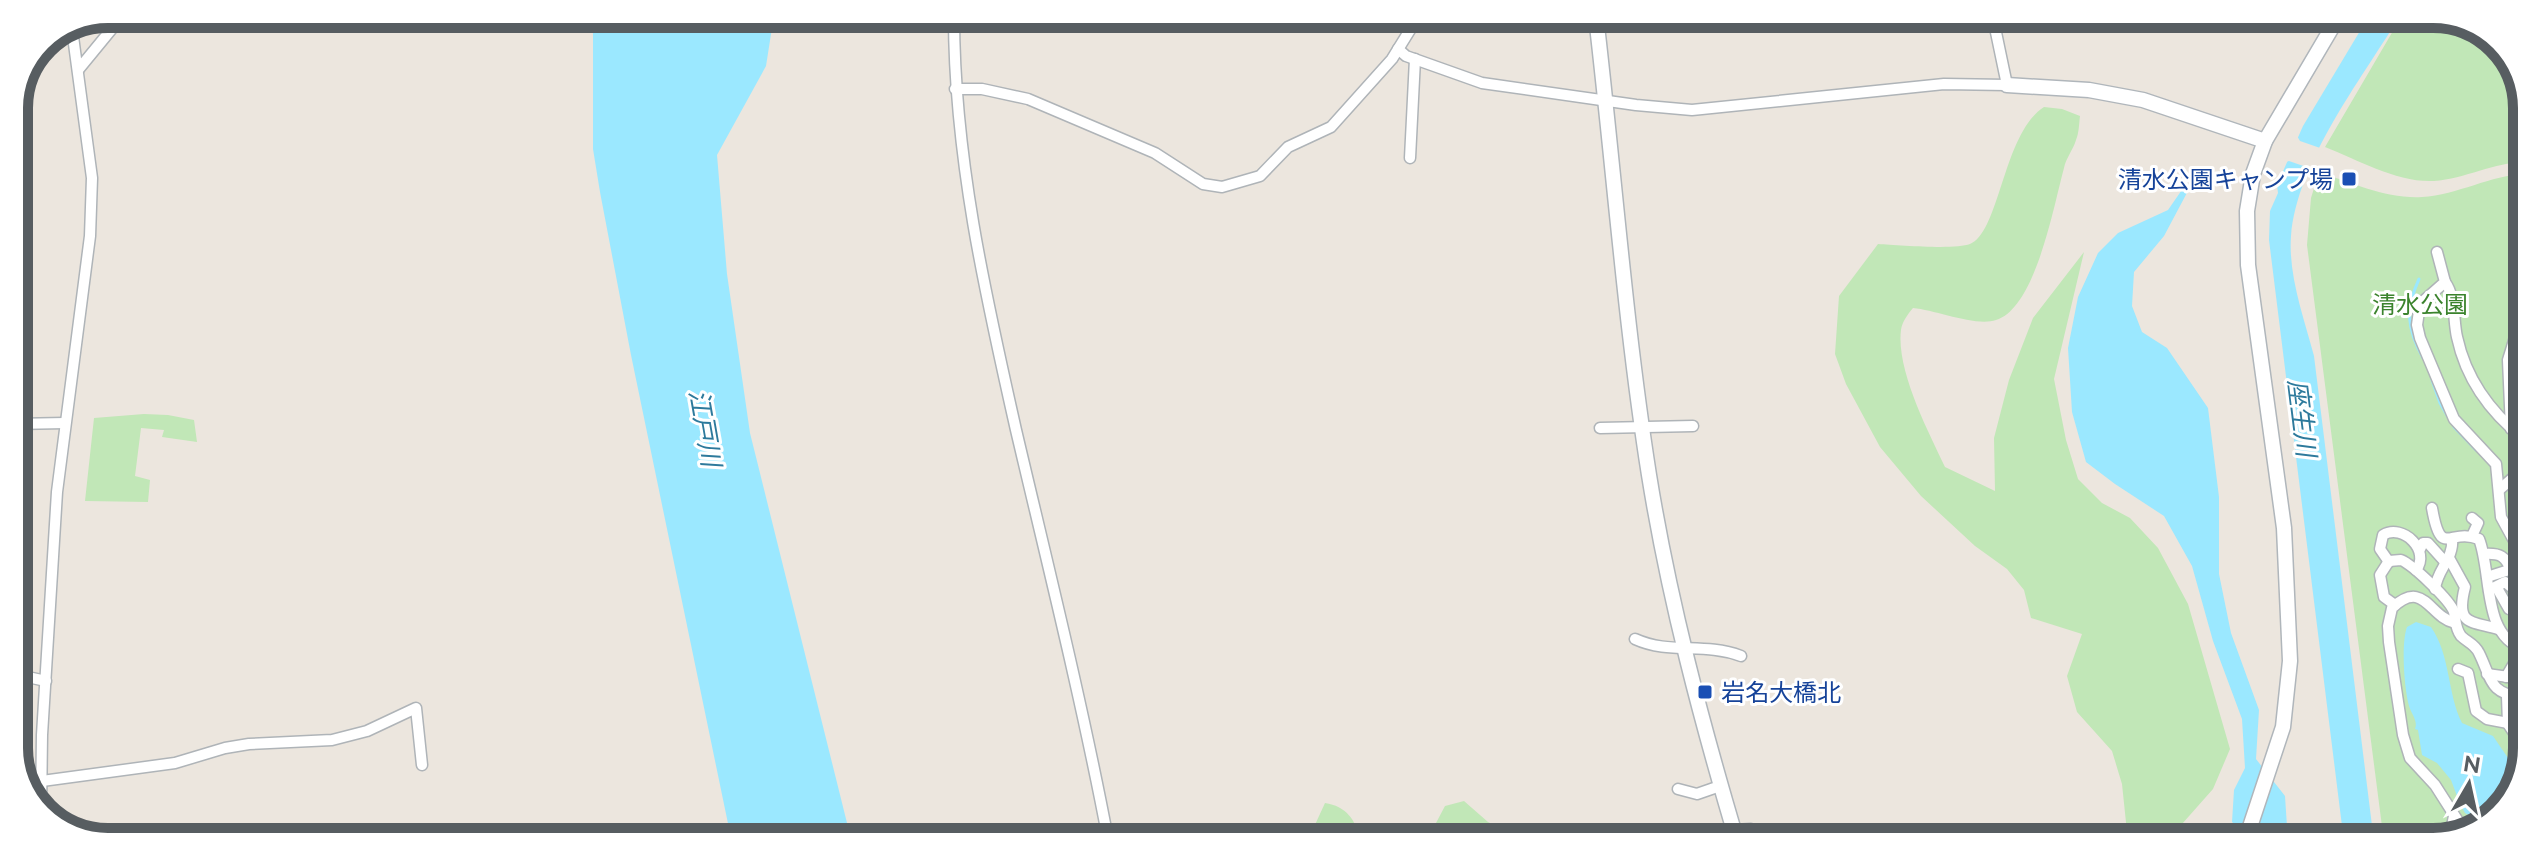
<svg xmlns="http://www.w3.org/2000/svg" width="2541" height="856" viewBox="0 0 2541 856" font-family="Raleway,'Noto Sans JP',sans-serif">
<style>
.green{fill:#c1e7b7}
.water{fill:#9be8ff}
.pier{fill:#ece6de}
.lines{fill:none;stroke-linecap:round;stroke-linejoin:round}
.stream{stroke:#9be8ff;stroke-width:3}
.street-casing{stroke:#afb4b8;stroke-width:13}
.secondary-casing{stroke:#b0b6bb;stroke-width:17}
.street{stroke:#fff;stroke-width:10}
.secondary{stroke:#fff;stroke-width:14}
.transit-dot{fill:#1a4fb4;stroke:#fff;stroke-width:3}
.labels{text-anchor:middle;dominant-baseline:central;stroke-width:6;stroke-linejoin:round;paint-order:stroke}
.transit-label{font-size:24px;fill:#164399;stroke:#fff;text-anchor:end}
.park-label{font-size:24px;fill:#3b832d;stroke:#fff}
.water-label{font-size:26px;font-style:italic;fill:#2d7a9c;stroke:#fff}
.rim{fill:none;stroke:#575d61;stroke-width:10}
</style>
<rect width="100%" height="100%" fill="#ece6de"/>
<g class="green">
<path d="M 2400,19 L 2463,19 L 2507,50 L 2527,101 L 2526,162 C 2494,162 2465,179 2434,181 C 2398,183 2358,160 2325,147 Z"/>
<path d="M 2044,107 L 2062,109 L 2080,116 C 2079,124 2079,133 2076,140 C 2073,150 2066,158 2064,168 C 2054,204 2036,308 1996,320 C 1976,327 1936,310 1913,308 C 1908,314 1902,322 1901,330 C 1896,370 1928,431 1945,467 L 1995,491 L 1994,438 L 2009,380 L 2033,318 L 2084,252 L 2054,379 L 2066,440 L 2078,479 L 2102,503 L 2130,518 L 2158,548 L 2188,604 L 2230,749 L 2213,789 L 2182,824 L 2187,841 L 2168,841 L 2127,832 L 2122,784 L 2112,751 L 2077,712 L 2067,676 L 2082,634 L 2031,618 L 2024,590 L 2007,569 L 1975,546 L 1921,496 L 1880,447 L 1846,384 L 1835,354 L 1839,296 L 1878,244 C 1897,245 1955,250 1970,244 C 2000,232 2003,133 2044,107 Z"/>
<path d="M 2319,172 C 2352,183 2387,199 2422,197 C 2458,195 2490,175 2526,174 L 2522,778 L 2490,823 L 2433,842 L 2384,842 L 2307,245 L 2311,198 Z"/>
<path d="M 144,414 L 168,415 L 194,420 L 197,442 L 162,437 L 164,430 L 141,428 L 135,476 L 150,480 L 148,502 L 85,501 L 94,418 Z"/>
<path d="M 1464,801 L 1488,822 L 1527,840 L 1427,840 L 1445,806 Z"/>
<path d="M 1325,803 C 1346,806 1356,820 1360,840 L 1308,840 Z"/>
</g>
<g class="water">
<path d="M 593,15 L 774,15 L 766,66 L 717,155 L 727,274 L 750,433 L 851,839 L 731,838 L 631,355 L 600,192 L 593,149 Z"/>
<path d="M 2371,19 L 2398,19 C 2360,81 2297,162 2291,236 C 2288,275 2304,318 2314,356 L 2374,842 L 2344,842 L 2269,240 L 2270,211 L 2278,193 L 2277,185 L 2303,126 L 2360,31 Z"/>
<path d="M 2186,184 L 2189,189 L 2164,236 L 2134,272 L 2132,306 L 2142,332 L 2167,348 L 2208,408 L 2219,497 L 2219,574 L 2231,633 L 2259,710 L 2256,759 L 2285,796 L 2288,842 L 2255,842 L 2232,822 L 2234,790 L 2245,768 L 2242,719 L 2213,641 L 2192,566 L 2164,516 L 2115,484 L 2086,462 L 2072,412 L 2068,348 L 2078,297 L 2098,253 L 2118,233 L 2168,210 Z"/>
<path d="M 2416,622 L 2431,627 C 2451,656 2447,693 2462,723 L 2493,736 L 2508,758 L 2515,779 C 2514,797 2487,810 2471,816 L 2465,813 L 2460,804 L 2451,780 L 2437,763 L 2422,755 L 2418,730 L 2415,729 C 2418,721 2412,715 2409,706 C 2404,688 2401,643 2407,627 Z"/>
</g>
<path class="pier" d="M 2297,136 L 2300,141 L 2323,149 L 2312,169 L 2289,161 L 2283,163 Z"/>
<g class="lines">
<g class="stream">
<path d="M 2419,279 C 2405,309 2407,329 2423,358"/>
<path d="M 2432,380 L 2440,403 L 2448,417"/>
<path d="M 2454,427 L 2476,450"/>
</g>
<defs>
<g id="street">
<path d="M 954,16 C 954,156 985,293 1016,430 C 1048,566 1082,702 1108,839"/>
<path d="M 1398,49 L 1406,56 L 1482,83 L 1636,105 L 1692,110 L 1944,84 L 2007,85 L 1993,18"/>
<path d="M 78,70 L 124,14"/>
<path d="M 955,89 L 982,89 L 1028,99 L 1155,153 L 1203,184 L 1222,187 L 1260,176 L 1288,147 L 1331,127 L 1392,59 L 1418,17"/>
<path d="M 1410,158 L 1415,59"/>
<path d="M 2437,252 L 2445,282 L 2420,304 L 2417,325 L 2420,338 L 2454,419 L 2496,464 L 2501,517 L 2513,539 L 2524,550"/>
<path d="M 2445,282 C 2456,297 2453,320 2457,337 C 2466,379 2491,413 2524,439"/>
<path d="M 14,424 L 65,423"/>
<path d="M 1600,428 L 1693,426"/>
<path d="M 2511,429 L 2508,360 L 2525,305"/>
<path d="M 2499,490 L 2515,476 L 2524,462"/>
<path d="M 2432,508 C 2441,560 2449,527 2479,539 C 2492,571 2482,637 2523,648"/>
<path d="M 2472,518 L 2478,523 L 2472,536"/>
<path d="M 2420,549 L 2423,543 L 2428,543 L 2446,563"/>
<path d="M 2484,554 C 2500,553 2506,556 2511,571"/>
<path d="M 2449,558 L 2465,587 C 2455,626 2471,621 2498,629"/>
<path d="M 2389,562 L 2380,549 L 2383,535 C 2403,523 2431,551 2416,570"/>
<path d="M 2487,577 L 2509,570 L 2524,577"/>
<path d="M 2497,588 L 2509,609 L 2523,614"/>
<path d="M 2435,589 C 2437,569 2454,559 2452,539"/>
<path d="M 2489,590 L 2505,582 L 2523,597"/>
<path d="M 2395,605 L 2384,597 L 2380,575 L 2389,561 L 2401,560 C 2413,565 2450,600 2454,612 C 2456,621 2455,628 2461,636 C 2467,642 2475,644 2479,653 C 2492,679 2488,693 2523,698"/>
<path d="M 2455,623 C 2429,617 2424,578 2392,608 L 2388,626 L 2389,642 L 2403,735 L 2410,758 L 2435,785 L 2458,821 L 2473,829"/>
<path d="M 1635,639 C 1670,655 1703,642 1741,656"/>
<path d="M 2458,669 L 2468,673 L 2476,711 L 2487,719 L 2508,723"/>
<path d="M 14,674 L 46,681"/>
<path d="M 2487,674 L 2523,679"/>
<path d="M 2506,677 L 2516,660 L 2519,648"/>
<path d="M 2507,696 L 2508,724 L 2522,745"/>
<path d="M 42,781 L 175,763 L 225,748 L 249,744 L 332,740 L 367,731 L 416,708 L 422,765"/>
<path d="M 1678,789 L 1697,794 L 1720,786"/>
<path d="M 41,811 L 42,735 L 57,492 L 90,236 L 92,178 L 72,29"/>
<path d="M 1733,830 L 1751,829"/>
<path d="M 2450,836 L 2454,816"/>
</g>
<g id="secondary">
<path d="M 1596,17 C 1614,170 1625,323 1649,475 C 1669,599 1701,720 1737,841"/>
<path d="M 2007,85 L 2089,90 L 2143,100 L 2265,141"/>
<path d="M 2245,842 L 2283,727 L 2290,661 L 2284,528 L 2248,265 L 2247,211 L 2253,174 L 2265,141 L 2337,19"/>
</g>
</defs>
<use href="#street" class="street-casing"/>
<use href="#secondary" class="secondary-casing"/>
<use href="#street" class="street"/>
<use href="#secondary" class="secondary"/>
</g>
<g class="transit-dot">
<rect x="2341" y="171" width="16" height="16" rx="4"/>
<rect x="1697" y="684" width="16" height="16" rx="4"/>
</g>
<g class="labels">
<g class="transit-label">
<text x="2333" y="179">清水公園キャンプ場</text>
<text x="1721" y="692" text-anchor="start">岩名大橋北</text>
</g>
<g class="park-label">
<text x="2420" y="304">清水公園</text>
</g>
<g class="water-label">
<text transform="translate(2302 418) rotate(83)">座生川</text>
<text transform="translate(705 428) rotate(80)">江戸川</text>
</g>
</g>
<path d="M0 0H2541V856H0ZM108 28H2433A80 80 0 0 1 2513 108V748A80 80 0 0 1 2433 828H108A80 80 0 0 1 28 748V108A80 80 0 0 1 108 28Z" fill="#fff" fill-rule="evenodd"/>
<path class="rim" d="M108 28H2433A80 80 0 0 1 2513 108V748A80 80 0 0 1 2433 828H108A80 80 0 0 1 28 748V108A80 80 0 0 1 108 28Z"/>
<g transform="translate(2469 784) rotate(9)" stroke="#ffffff" stroke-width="6" paint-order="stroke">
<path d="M0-6L14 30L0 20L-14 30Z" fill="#575d61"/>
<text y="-12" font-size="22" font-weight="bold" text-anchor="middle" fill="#575d61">N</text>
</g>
</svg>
